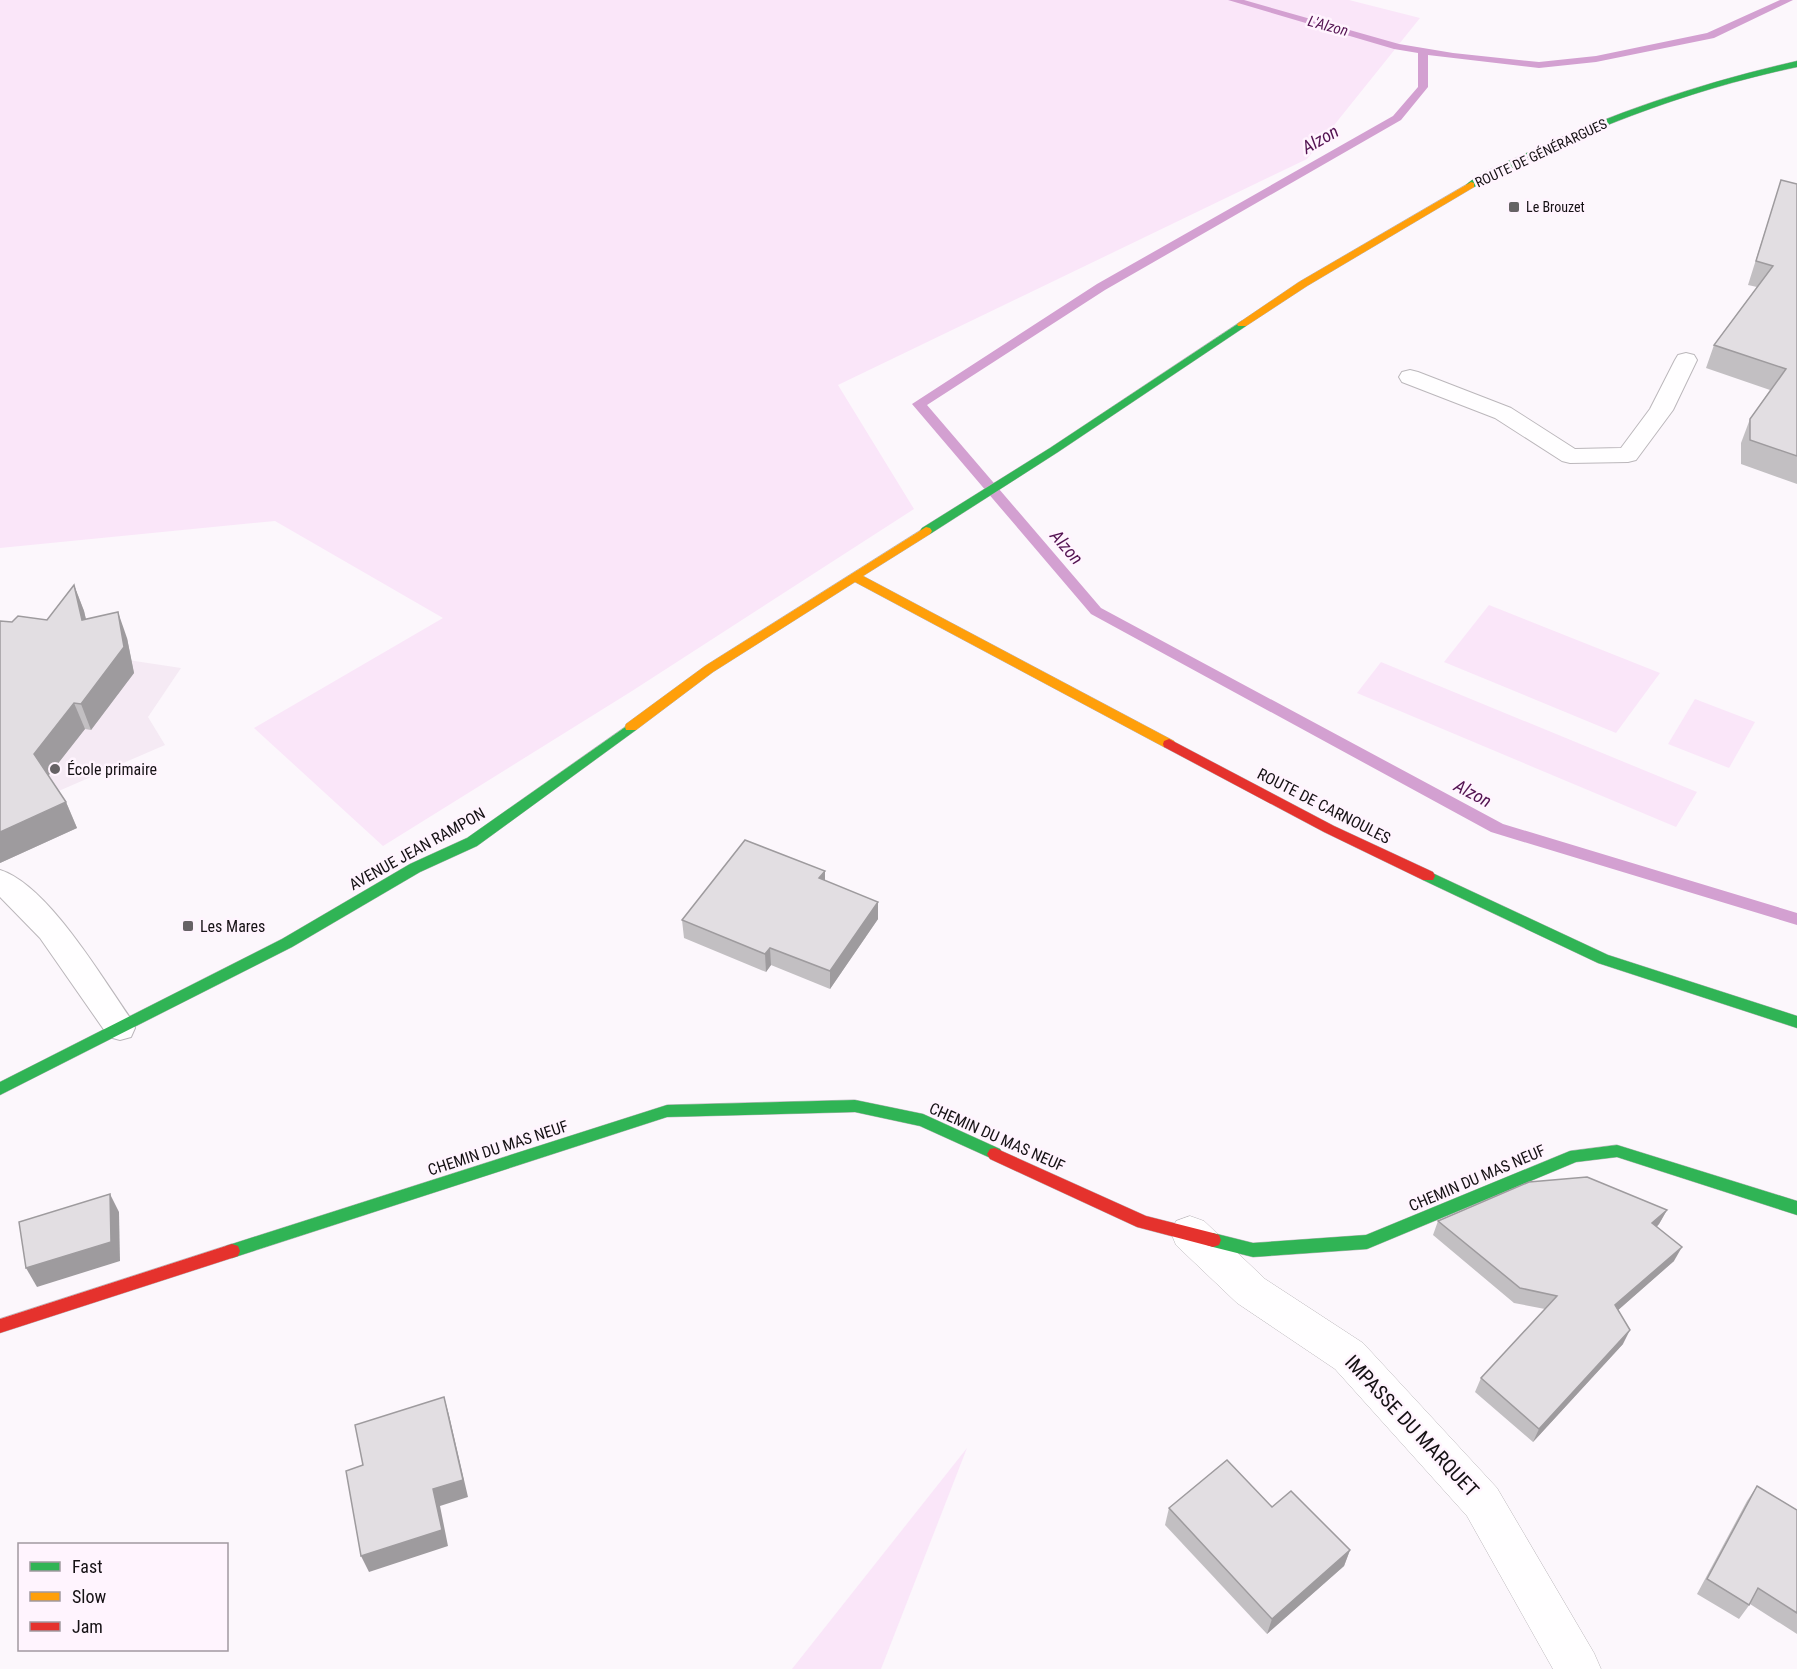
<svg xmlns="http://www.w3.org/2000/svg" width="1797" height="1669" viewBox="0 0 1797 1669" font-family="'Roboto Condensed',sans-serif">
<style>
.built{fill:#f5eaf4}
.green{fill:#fae6f9}
.lines{fill:none;stroke-linecap:round;stroke-linejoin:round}
.stream{fill:#d3a0d1;fill-rule:evenodd}
.lane-casing{stroke:#bbb7bb;stroke-width:2}
.street-casing{stroke:#bbb7bb;stroke-width:1}
.fast-casing{stroke:#bbb7bb;stroke-width:1}
.slow-casing{stroke:#bbb7bb;stroke-width:1}
.jam-casing{stroke:#bbb7bb;stroke-width:1}
.lane{fill:#fffeff;fill-rule:evenodd}
.street{fill:#fffeff;fill-rule:evenodd}
.fast{fill:#30b455;fill-rule:evenodd}
.slow{fill:#ff9f0a;fill-rule:evenodd}
.jam{fill:#e5322d;fill-rule:evenodd}
.wall{fill:#c2bfc2}
.shaded-wall{fill:#9e9b9e}
.building{fill:#e2dee2;stroke:#9e9b9e;stroke-width:1.5}
.poi-dot{fill:#666265;stroke:#fff4fe;stroke-width:2}
.labels{text-anchor:middle;dominant-baseline:central;stroke-width:5;stroke-linejoin:round;paint-order:stroke}
.far-street-label{font-size:14px;fill:#151114;stroke:#fff4fe}
.far-poi-label{font-size:14px;fill:#151114;stroke:#fff4fe;text-anchor:start}
.far-water-label{font-size:15px;font-style:italic;fill:#531251;stroke:#fff4fe}
.poi-label{font-size:16px;fill:#151114;stroke:#fff4fe;text-anchor:start}
.street-label{font-size:16px;fill:#151114;stroke:#fff4fe}
.water-label{font-size:18px;font-style:italic;fill:#531251;stroke:#fff4fe}
.near-street-label{font-size:20px;fill:#151114;stroke:#fff4fe}
</style>
<rect width="100%" height="100%" fill="#fcf7fc"/>
<path class="built" d="M 127,638 L 130,655 L 128,660 L 181,668 L 148,717 L 165,745 L 54,793 L 77,828 L 0,863 L 93,646 Z"/>
<g class="green">
<path d="M 0,0 L 1349,0 L 1420,18 L 1307,159 L 838,385 L 914,509 L 632,691 L 383,846 L 254,728 L 443,618 L 275,521 L 0,548 Z"/>
<path d="M 1489,605 L 1660,673 L 1616,733 L 1444,662 Z"/>
<path d="M 1381,662 L 1697,792 L 1676,827 L 1357,693 Z"/>
<path d="M 1695,699 L 1755,722 L 1729,768 L 1668,744 Z"/>
<path d="M 967,1448 L 881,1669 L 792,1669 Z"/>
</g>
<g class="lines">
<path class="stream" d="M 1228,0 L 1244,0 L 1399,44 L 1453,53 L 1539,62 L 1596,56 L 1707,33 L 1780,0 L 1793,0 L 1714,38 L 1596,62 L 1539,68 L 1428,55 L 1428,87 L 1401,120 L 1105,290 L 927,405 L 1101,608 L 1503,824 L 1797,913 L 1797,925 L 1491,832 L 1091,614 L 912,404 L 1097,284 L 1393,116 L 1418,87 L 1418,53 L 1394,49 Z"/>
<defs>
<g id="lane">
<path d="M 1686,353 L 1694,355 L 1697,360 L 1673,410 L 1636,460 L 1628,462 L 1570,463 L 1562,461 L 1495,418 L 1402,382 L 1399,377 L 1402,372 L 1410,370 L 1418,372 L 1511,408 L 1575,449 L 1621,448 L 1650,409 L 1675,360 L 1678,355 Z"/>
<path d="M 0,870 C 48,885 102,978 131,1019 L 135,1028 L 131,1037 L 120,1040 L 109,1037 L 40,938 L 0,897 Z"/>
</g>
<path id="street" d="M 1190,1216 L 1204,1221 L 1265,1279 L 1363,1343 L 1497,1488 L 1594,1653 L 1601,1669 L 1553,1669 L 1467,1516 L 1335,1369 L 1237,1303 L 1176,1245 L 1171,1233 L 1176,1221 Z"/>
<g id="fast">
<path d="M 1797,61 L 1797,67 C 1683,91 1577,133 1474,187 L 1466,185 C 1481,171 1512,160 1531,151 C 1617,111 1705,82 1797,61 Z"/>
<path d="M 1242,321 L 1247,324 L 1246,326 L 1058,452 L 930,534 L 922,534 L 920,531 L 922,528 L 1050,448 Z"/>
<path d="M 631,723 L 637,727 L 636,730 L 477,846 L 420,872 L 292,947 L 0,1095 L 0,1082 L 282,939 L 410,864 L 467,838 Z"/>
<path d="M 1428,871 L 1608,955 L 1797,1016 L 1797,1028 L 1598,963 L 1423,880 L 1421,876 L 1423,872 Z"/>
<path d="M 855,1100 L 923,1114 L 1000,1149 L 1003,1154 L 1000,1159 L 995,1160 L 920,1126 L 855,1112 L 667,1117 L 232,1258 L 226,1256 L 224,1251 L 226,1246 L 232,1244 L 667,1105 Z"/>
<path d="M 1617,1145 L 1797,1201 L 1797,1215 L 1617,1157 L 1576,1162 L 1367,1249 L 1253,1257 L 1213,1247 L 1207,1245 L 1205,1240 L 1207,1235 L 1213,1233 L 1253,1243 L 1366,1235 L 1570,1151 Z"/>
</g>
<g id="slow">
<path d="M 1471,182 L 1474,183 L 1474,187 L 1307,286 L 1246,326 L 1238,326 L 1237,324 L 1299,282 Z"/>
<path d="M 926,527 L 930,528 L 932,531 L 930,534 L 863,576 L 1174,741 L 1175,744 L 1174,747 L 1164,747 L 855,582 L 713,672 L 636,730 L 626,730 L 625,727 L 626,724 L 705,666 Z"/>
</g>
<g id="jam">
<path d="M 1169,739 L 1334,826 L 1433,872 L 1435,876 L 1433,880 L 1423,880 L 1324,832 L 1164,747 L 1163,744 L 1164,741 Z"/>
<path d="M 995,1148 L 1146,1216 L 1213,1233 L 1219,1235 L 1221,1240 L 1219,1245 L 1213,1247 L 1137,1227 L 990,1159 L 987,1154 L 990,1149 Z"/>
<path d="M 232,1244 L 238,1246 L 240,1251 L 238,1256 L 0,1333 L 0,1319 Z"/>
</g>
</defs>
<use href="#lane" class="lane-casing"/>
<use href="#street" class="street-casing"/>
<use href="#fast" class="fast-casing"/>
<use href="#slow" class="slow-casing"/>
<use href="#jam" class="jam-casing"/>
<use href="#lane" class="lane"/>
<use href="#street" class="street"/>
<use href="#fast" class="fast"/>
<use href="#slow" class="slow"/>
<use href="#jam" class="jam"/>
</g>
<g class="wall">
<path d="M 1781,180 L 1797,184 L 1797,484 L 1741,464 L 1741,443 L 1750,419 L 1770,390 L 1706,368 L 1714,345 L 1757,287 L 1748,285 Z"/>
<path d="M 74,585 L 84,611 L 86,619 L 127,638 L 134,673 L 91,730 L 85,729 L 48,776 L 66,802 L 77,828 L 0,863 L 12,622 L 47,620 Z"/>
<path d="M 825,881 L 878,902 L 878,919 L 830,989 L 771,965 L 766,972 L 684,938 L 682,920 Z"/>
<path d="M 1667,1210 L 1659,1224 L 1657,1227 L 1674,1261 L 1618,1310 L 1623,1344 L 1533,1442 L 1475,1392 L 1481,1378 L 1545,1309 L 1514,1303 L 1433,1235 L 1438,1221 Z"/>
<path d="M 1757,1486 L 1797,1510 L 1797,1634 L 1750,1604 L 1739,1619 L 1697,1594 L 1747,1501 Z"/>
<path d="M 1272,1507 L 1350,1550 L 1344,1566 L 1267,1634 L 1165,1525 L 1169,1508 Z"/>
</g>
<g class="shaded-wall">
<path d="M 74,585 L 84,611 L 92,646 L 82,620 Z"/>
<path d="M 118,612 L 127,638 L 134,673 L 91,730 L 81,704 Z"/>
<path d="M 74,703 L 85,729 L 45,780 L 34,754 Z"/>
<path d="M 66,802 L 77,828 L 0,863 L 0,832 Z"/>
<path d="M 825,871 L 825,889 L 819,878 Z"/>
<path d="M 878,902 L 878,919 L 830,989 L 830,971 Z"/>
<path d="M 770,948 L 771,965 L 766,972 L 765,954 Z"/>
<path d="M 110,1194 L 119,1212 L 120,1261 L 37,1287 L 26,1268 Z"/>
<path d="M 1667,1210 L 1659,1224 L 1645,1237 L 1652,1223 Z"/>
<path d="M 1682,1247 L 1674,1261 L 1608,1319 L 1615,1305 Z"/>
<path d="M 1630,1330 L 1623,1344 L 1533,1442 L 1539,1429 Z"/>
<path d="M 444,1397 L 449,1415 L 468,1497 L 440,1506 L 448,1546 L 369,1572 L 361,1556 L 433,1489 Z"/>
<path d="M 1350,1550 L 1344,1566 L 1267,1634 L 1272,1619 Z"/>
</g>
<g class="building">
<path d="M 1781,180 L 1797,184 L 1797,456 L 1750,440 L 1750,419 L 1786,369 L 1714,345 L 1773,266 L 1756,261 Z"/>
<path d="M 74,585 L 82,620 L 118,612 L 124,647 L 81,704 L 74,703 L 34,754 L 66,802 L 0,832 L 0,621 L 12,622 L 18,616 L 47,620 Z"/>
<path d="M 745,840 L 825,871 L 819,878 L 878,902 L 830,971 L 770,948 L 765,954 L 682,920 Z"/>
<path d="M 1587,1177 L 1667,1210 L 1652,1223 L 1682,1247 L 1615,1305 L 1630,1330 L 1539,1429 L 1481,1378 L 1557,1296 L 1520,1288 L 1438,1221 L 1529,1182 Z"/>
<path d="M 110,1194 L 111,1242 L 26,1268 L 19,1222 Z"/>
<path d="M 444,1397 L 463,1480 L 433,1489 L 442,1530 L 361,1556 L 346,1471 L 363,1465 L 355,1425 Z"/>
<path d="M 1227,1460 L 1272,1507 L 1291,1491 L 1350,1550 L 1272,1619 L 1169,1508 Z"/>
<path d="M 1757,1486 L 1797,1510 L 1797,1613 L 1758,1588 L 1749,1605 L 1707,1579 Z"/>
</g>
<g class="poi-dot">
<rect x="1508" y="201" width="12" height="12" rx="3"/>
<circle cx="55" cy="769" r="6"/>
<rect x="182" y="920" width="12" height="12" rx="3"/>
</g>
<g class="labels">
<g class="far-street-label">
<text transform="translate(1541 153) rotate(-25)">ROUTE DE GÉNÉRARGUES</text>
</g>
<g class="far-poi-label">
<text x="1526" y="207">Le Brouzet</text>
</g>
<g class="far-water-label">
<text transform="translate(1328 26) rotate(15)">L'Alzon</text>
</g>
<g class="poi-label">
<text x="67" y="769">École primaire</text>
<text x="200" y="926">Les Mares</text>
</g>
<g class="street-label">
<text transform="translate(1324 806) rotate(27)">ROUTE DE CARNOULES</text>
<text transform="translate(417 849) rotate(-29)">AVENUE JEAN RAMPON</text>
<text transform="translate(997 1137) rotate(24)">CHEMIN DU MAS NEUF</text>
<text transform="translate(498 1148) rotate(-18)">CHEMIN DU MAS NEUF</text>
<text transform="translate(1477 1178) rotate(-23)">CHEMIN DU MAS NEUF</text>
</g>
<g class="water-label">
<text transform="translate(1320 139) rotate(-30)">Alzon</text>
<text transform="translate(1067 547) rotate(49)">Alzon</text>
<text transform="translate(1473 793) rotate(28)">Alzon</text>
</g>
<g class="near-street-label">
<text transform="translate(1412 1426) rotate(47)">IMPASSE DU MARQUET</text>
</g>
</g>
<rect x="18" y="1543" width="210" height="108" fill="#fff4fe" stroke="#a199a0" stroke-width="1.5"/>
<rect x="30" y="1562" width="30" height="9" fill="#30b455" stroke="#a199a0" stroke-width="1.5"/>
<text x="72" y="1573" font-size="18" fill="#151114">Fast</text>
<rect x="30" y="1592" width="30" height="9" fill="#ff9f0a" stroke="#a199a0" stroke-width="1.5"/>
<text x="72" y="1603" font-size="18" fill="#151114">Slow</text>
<rect x="30" y="1622" width="30" height="9" fill="#e5322d" stroke="#a199a0" stroke-width="1.5"/>
<text x="72" y="1633" font-size="18" fill="#151114">Jam</text>
</svg>
